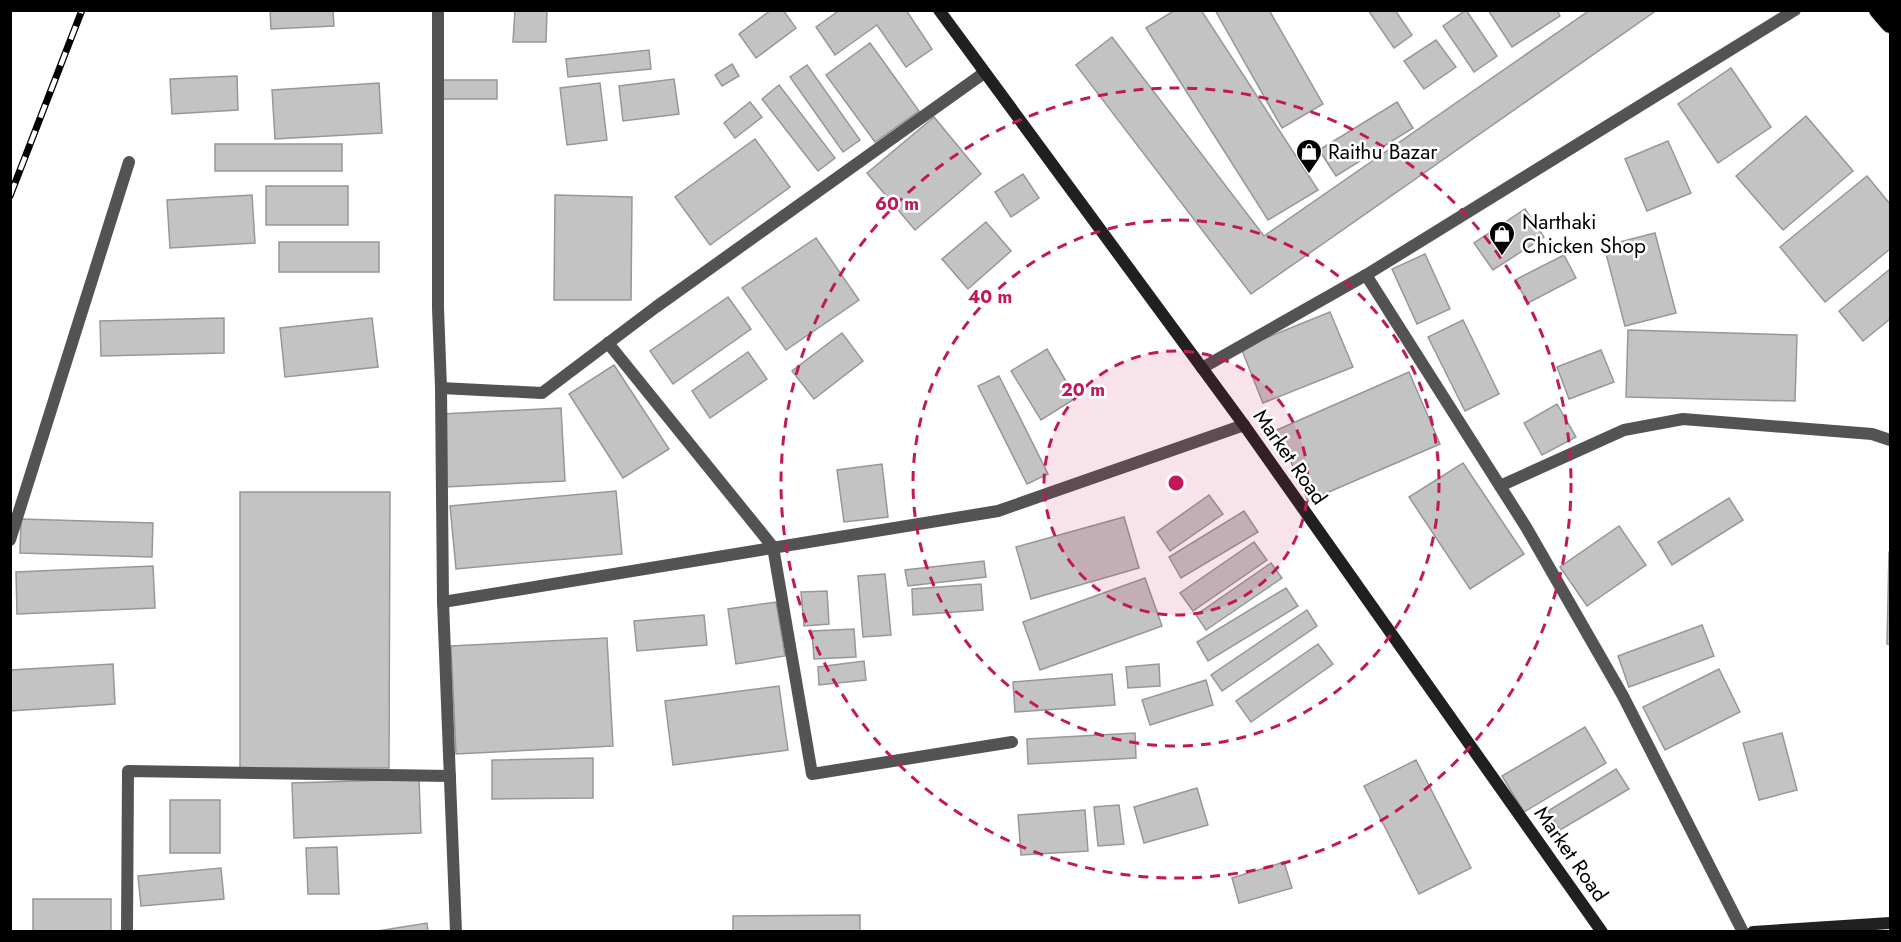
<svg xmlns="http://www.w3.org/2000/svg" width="1901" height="942" viewBox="0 0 1901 942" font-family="Jost,sans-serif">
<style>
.building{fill:#c3c3c3;stroke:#979797;stroke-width:1.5}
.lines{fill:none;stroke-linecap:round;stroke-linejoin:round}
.highway-casing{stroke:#dbdbdb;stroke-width:20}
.street{stroke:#535353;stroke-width:12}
.secondary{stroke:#202020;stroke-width:12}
.highway{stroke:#000;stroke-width:18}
.rail-casing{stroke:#000;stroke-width:7}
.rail{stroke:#fff;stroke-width:4.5;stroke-dasharray:14;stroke-linecap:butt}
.ring{fill:none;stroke:#c2185b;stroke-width:3;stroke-dasharray:10 8}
.labels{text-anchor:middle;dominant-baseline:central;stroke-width:5;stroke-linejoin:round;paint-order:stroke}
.poi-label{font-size:21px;fill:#000;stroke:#fff;text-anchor:start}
.street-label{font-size:21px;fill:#000;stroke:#fff}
.centre{fill:#c2185b;stroke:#fff;stroke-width:3}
.ring-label{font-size:18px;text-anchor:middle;font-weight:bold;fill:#c2185b;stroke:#fff;stroke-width:5;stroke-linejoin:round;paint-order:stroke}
</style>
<rect width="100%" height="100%" fill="#fff"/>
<g class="building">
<path d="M 270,10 L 333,10 L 334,26 L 271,29 Z"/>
<path d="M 515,10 L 547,10 L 546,42 L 513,42 Z"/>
<path d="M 771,10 L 783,10 L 796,28 L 756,58 L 739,34 Z"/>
<path d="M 840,10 L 906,10 L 932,49 L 906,67 L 877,25 L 835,55 L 816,27 Z"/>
<path d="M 1175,10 L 1201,10 L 1318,190 L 1268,220 L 1146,28 Z"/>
<path d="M 1215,10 L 1269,10 L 1323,104 L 1282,128 Z"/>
<path d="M 1368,10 L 1395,10 L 1412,35 L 1394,48 Z"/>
<path d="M 1466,10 L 1497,56 L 1474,72 L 1443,26 Z"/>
<path d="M 1488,10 L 1557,10 L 1560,16 L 1512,47 Z"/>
<path d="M 1590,10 L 1657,10 L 1251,294 L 1076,65 L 1112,37 L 1264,236 Z"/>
<path d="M 1436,40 L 1456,67 L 1424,89 L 1404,61 Z"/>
<path d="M 870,43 L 919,111 L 875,142 L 826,75 Z"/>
<path d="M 649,50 L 651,69 L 568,77 L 566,59 Z"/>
<path d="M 732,64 L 739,76 L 722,86 L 715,75 Z"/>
<path d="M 807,65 L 860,140 L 843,152 L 790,77 Z"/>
<path d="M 1731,68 L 1771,127 L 1718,163 L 1678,104 Z"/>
<path d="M 237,76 L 238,110 L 172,114 L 170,79 Z"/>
<path d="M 674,79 L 679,114 L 623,121 L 619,86 Z"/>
<rect x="440" y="80" width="57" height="19"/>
<path d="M 379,83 L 382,133 L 275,139 L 272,90 Z"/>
<path d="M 600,83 L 607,140 L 567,145 L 560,88 Z"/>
<path d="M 779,85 L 835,158 L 818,171 L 762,99 Z"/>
<path d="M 750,102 L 762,117 L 735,138 L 724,123 Z"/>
<path d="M 1397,102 L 1413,128 L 1336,176 L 1319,150 Z"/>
<path d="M 1806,116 L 1853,171 L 1783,230 L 1736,176 Z"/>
<path d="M 934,117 L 981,174 L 915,230 L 867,173 Z"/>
<path d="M 755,139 L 790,187 L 710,245 L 675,197 Z"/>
<path d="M 1668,141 L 1691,193 L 1647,211 L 1625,159 Z"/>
<rect x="215" y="144" width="127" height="27"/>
<path d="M 1023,174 L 1039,198 L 1011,217 L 995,192 Z"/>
<path d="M 1867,176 L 1890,204 L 1890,249 L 1825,302 L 1780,247 Z"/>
<rect x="266" y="186" width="82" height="39"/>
<path d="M 252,195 L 255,243 L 170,248 L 167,200 Z"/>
<path d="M 555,195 L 632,197 L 631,300 L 554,300 Z"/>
<path d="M 1525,209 L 1544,237 L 1493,270 L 1474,243 Z"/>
<path d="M 986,222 L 1011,251 L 968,289 L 942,259 Z"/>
<path d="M 1655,233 L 1676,313 L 1625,326 L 1604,246 Z"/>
<path d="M 816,238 L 859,300 L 786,350 L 742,288 Z"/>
<rect x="279" y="242" width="100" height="30"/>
<path d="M 1425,254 L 1450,309 L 1417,324 L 1392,269 Z"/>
<path d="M 1564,255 L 1576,278 L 1528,303 L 1515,280 Z"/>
<path d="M 1890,269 L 1890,319 L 1863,341 L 1839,311 Z"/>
<path d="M 728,297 L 751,329 L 673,384 L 650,351 Z"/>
<path d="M 1330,312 L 1353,367 L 1263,403 L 1241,348 Z"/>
<path d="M 224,318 L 224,353 L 101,356 L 100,321 Z"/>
<path d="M 372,318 L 378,367 L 285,377 L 280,328 Z"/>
<path d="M 1463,320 L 1499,394 L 1465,411 L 1428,337 Z"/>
<path d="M 1628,330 L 1797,335 L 1795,401 L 1626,397 Z"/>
<path d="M 842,333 L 863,361 L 814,399 L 792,371 Z"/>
<path d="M 1047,349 L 1076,398 L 1041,420 L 1011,371 Z"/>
<path d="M 1601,350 L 1614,382 L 1569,399 L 1557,367 Z"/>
<path d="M 748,352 L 767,379 L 710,418 L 692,391 Z"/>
<path d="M 614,365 L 669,449 L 623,478 L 569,394 Z"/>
<path d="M 1409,372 L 1440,444 L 1308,501 L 1277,430 Z"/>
<path d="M 999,376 L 1048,474 L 1027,484 L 978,386 Z"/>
<path d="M 1557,404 L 1576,437 L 1542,455 L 1524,423 Z"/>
<path d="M 561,408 L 565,481 L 445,487 L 442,414 Z"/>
<path d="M 1463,463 L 1524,554 L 1470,589 L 1409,497 Z"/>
<path d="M 882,464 L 888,517 L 844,522 L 837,470 Z"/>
<path d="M 616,491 L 622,554 L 456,569 L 450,506 Z"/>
<path d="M 240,492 L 390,492 L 389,768 L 240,768 Z"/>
<path d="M 1209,495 L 1223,514 L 1170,551 L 1157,532 Z"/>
<path d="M 1729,498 L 1743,520 L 1672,565 L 1658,542 Z"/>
<path d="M 1244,511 L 1258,532 L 1181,578 L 1169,557 Z"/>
<path d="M 1124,517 L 1139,568 L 1031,599 L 1016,547 Z"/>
<path d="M 21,519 L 153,523 L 152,557 L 20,553 Z"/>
<path d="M 1619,526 L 1646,565 L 1587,606 L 1560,567 Z"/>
<path d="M 1254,542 L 1267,560 L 1193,611 L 1180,593 Z"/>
<path d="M 1889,552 L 1890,552 L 1890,644 L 1887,644 Z"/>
<path d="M 984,561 L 986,577 L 908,586 L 905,570 Z"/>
<path d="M 1271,563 L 1282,578 L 1206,630 L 1196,615 Z"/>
<path d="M 153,566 L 155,608 L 17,614 L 16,572 Z"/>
<path d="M 885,574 L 891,635 L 863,637 L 858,576 Z"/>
<path d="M 1145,578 L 1162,626 L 1040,670 L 1023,622 Z"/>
<path d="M 981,584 L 983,610 L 913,615 L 912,589 Z"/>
<path d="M 1286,588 L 1298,606 L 1208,661 L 1197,642 Z"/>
<path d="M 827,591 L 829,624 L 804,626 L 801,592 Z"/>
<path d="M 776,602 L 785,656 L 736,664 L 728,609 Z"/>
<path d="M 1307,610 L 1317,626 L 1222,691 L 1211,675 Z"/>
<path d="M 704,615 L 707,645 L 637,651 L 634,621 Z"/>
<path d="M 1702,625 L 1714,656 L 1629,687 L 1618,656 Z"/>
<path d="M 854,629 L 856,657 L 814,659 L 812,631 Z"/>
<path d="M 607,638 L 613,746 L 456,754 L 451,646 Z"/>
<path d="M 1318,644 L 1333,664 L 1251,722 L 1236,701 Z"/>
<path d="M 864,661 L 866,680 L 819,685 L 818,667 Z"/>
<path d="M 113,664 L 115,704 L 10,711 L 10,670 Z"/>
<path d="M 1159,664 L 1160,686 L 1128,688 L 1126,667 Z"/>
<path d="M 1719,669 L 1740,712 L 1665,750 L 1643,707 Z"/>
<path d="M 1112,674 L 1115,705 L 1015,712 L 1013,682 Z"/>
<path d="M 1206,680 L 1213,705 L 1150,725 L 1142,700 Z"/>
<path d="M 779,686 L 788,750 L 673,765 L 665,701 Z"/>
<path d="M 1585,727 L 1606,763 L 1524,812 L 1502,776 Z"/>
<path d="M 1135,733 L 1136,758 L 1028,764 L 1027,739 Z"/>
<path d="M 1782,733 L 1797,790 L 1759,800 L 1743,743 Z"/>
<path d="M 593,758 L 593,798 L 492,799 L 492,760 Z"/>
<path d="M 1416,760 L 1471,868 L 1419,894 L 1364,786 Z"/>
<path d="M 1616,769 L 1629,789 L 1560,830 L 1548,811 Z"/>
<path d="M 419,779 L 421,833 L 294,838 L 292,783 Z"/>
<path d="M 1197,788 L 1208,825 L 1144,843 L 1134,807 Z"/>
<rect x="170" y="800" width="50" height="53"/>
<path d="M 1119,805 L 1124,844 L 1098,846 L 1094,807 Z"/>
<path d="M 1085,810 L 1088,851 L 1021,855 L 1018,815 Z"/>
<path d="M 337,847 L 339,894 L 308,894 L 306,848 Z"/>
<path d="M 1284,862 L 1292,888 L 1239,903 L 1232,878 Z"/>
<path d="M 221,868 L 224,899 L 141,906 L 138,876 Z"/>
<rect x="33" y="899" width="78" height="33"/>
<path d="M 860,915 L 860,932 L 733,932 L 733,916 Z"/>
<path d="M 427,923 L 428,932 L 371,932 Z"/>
</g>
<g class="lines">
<defs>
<path id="highway" d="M 1878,10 L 1890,24"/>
</defs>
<use href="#highway" class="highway-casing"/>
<g class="street">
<path d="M 438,10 L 438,308 L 441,388 L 443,602 L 456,932"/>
<path d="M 1366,275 L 1526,527 L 1623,696 L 1743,932"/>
<path d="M 608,343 L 773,547 L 812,774 L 1012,742"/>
<path d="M 1202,368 L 1366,275 L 1795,10"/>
<path d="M 441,388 L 542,393 L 656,307 L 984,73"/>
<path d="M 1500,486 L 1624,430 L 1683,419 L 1872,434 L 1890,440"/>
<path d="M 10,540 L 129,162"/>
<path d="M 443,602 L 998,511 L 1244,425"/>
<path d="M 127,932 L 128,771 L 450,776"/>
</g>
<g class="secondary">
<path d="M 939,10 L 1244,425 L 1602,932"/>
<path d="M 1753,932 L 1890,923"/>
</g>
<use href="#highway" class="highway"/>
<defs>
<path id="rail" d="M 10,196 L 82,10"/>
</defs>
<use href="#rail" class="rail-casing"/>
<use href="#rail" class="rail"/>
</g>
<circle cx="1176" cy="483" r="132" fill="#c2185b" fill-opacity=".12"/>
<g class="ring">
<circle cx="1176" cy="483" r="132"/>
<circle cx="1176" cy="483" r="263"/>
<circle cx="1176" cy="483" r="395"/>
</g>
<defs>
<symbol id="shop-pin" viewBox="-11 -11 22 30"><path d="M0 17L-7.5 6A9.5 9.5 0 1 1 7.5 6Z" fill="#000" stroke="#fff"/><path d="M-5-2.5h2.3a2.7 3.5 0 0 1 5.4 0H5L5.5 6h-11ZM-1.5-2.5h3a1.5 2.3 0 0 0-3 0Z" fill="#fff"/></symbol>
</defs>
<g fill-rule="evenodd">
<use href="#shop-pin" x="1294" y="137" width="30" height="40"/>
<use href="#shop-pin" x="1487" y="219" width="30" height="40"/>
</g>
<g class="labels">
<g class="poi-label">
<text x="1328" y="152">Raithu Bazar</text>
<text x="1522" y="222">Narthaki<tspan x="1522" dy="24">Chicken Shop</tspan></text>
</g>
<g class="street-label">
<text transform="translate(1290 457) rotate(55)">Market Road</text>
<text transform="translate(1571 854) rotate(55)">Market Road</text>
</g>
</g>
<circle cx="1176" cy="483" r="9" class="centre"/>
<g class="ring-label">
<text x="897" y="210">60 m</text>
<text x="990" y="303">40 m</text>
<text x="1083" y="396">20 m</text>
</g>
<rect width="1901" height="942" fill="none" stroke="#000000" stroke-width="24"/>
</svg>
